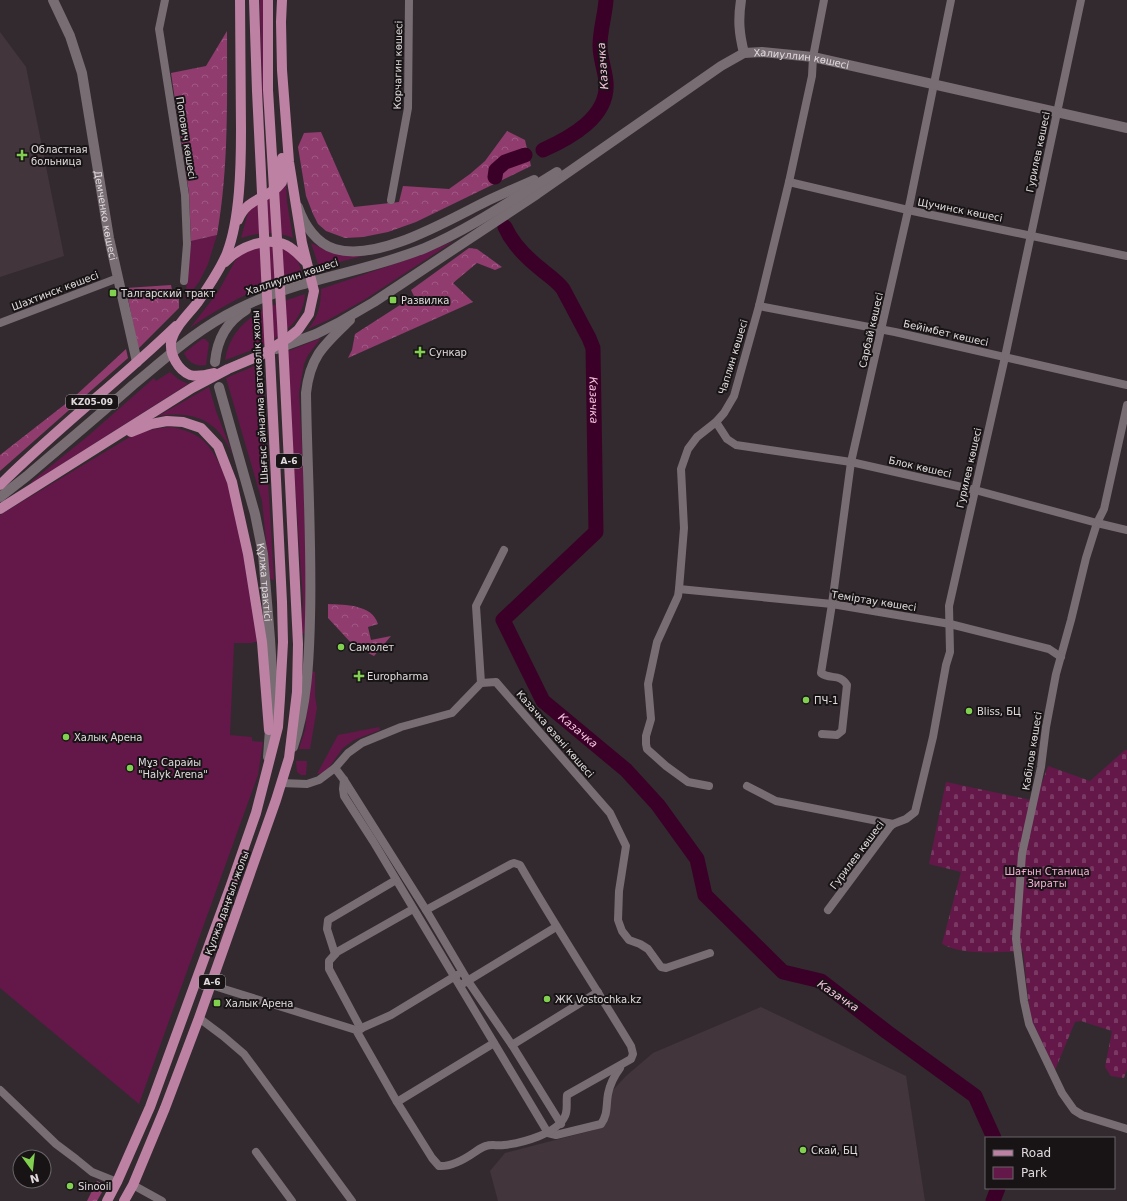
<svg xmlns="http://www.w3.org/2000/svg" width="1127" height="1201" viewBox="0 0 1127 1201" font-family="'DejaVu Sans',sans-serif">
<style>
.built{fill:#43353c}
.green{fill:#631849}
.forest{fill:url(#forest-crowns)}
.cemetery{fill:url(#cemetery-stones)}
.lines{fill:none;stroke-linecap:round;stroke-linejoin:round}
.river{stroke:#3b0028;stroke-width:15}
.minor{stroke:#776d72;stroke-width:8}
.tertiary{stroke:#776d72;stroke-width:10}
.secondary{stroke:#776d72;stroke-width:10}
.primary{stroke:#bd82a3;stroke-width:10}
.poi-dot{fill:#81d050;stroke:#181416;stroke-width:1.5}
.labels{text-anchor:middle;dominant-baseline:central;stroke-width:4;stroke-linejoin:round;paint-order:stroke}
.shield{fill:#181416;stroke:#a49fa1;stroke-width:1}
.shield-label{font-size:9px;font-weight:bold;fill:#e0dadd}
.street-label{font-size:10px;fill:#e0dadd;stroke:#181416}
.poi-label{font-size:10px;fill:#e0dadd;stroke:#181416;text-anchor:start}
.park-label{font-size:10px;fill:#f6afd6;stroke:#181416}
.water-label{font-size:11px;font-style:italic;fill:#f5c5de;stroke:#181416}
</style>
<defs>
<pattern id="forest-crowns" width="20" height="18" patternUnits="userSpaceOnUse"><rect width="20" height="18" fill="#903c6f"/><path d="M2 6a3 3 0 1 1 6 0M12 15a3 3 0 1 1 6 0" fill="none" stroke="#9f5883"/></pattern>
<pattern id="cemetery-stones" width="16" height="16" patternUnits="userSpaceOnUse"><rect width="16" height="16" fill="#631849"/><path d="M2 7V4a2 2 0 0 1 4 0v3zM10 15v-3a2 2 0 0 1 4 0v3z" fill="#793963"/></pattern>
</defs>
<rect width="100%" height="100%" fill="#332a2f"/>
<g class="built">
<path d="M 0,32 L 26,67 L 64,256 L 0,277 Z"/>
<path d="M 761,1007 L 906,1076 L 925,1201 L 498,1201 L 490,1171 L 505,1153 L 594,1130 L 613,1090 L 626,1076 L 653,1053 Z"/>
</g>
<g class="green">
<path d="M 260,0 L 263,0 L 263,122 L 260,10 Z"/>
<path d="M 286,177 L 287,202 L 293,238 C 276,230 258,233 241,238 L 247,216 L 250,208 Z"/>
<path d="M 217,235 L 208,264 L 199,282 L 185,300 L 191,241 Z"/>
<path d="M 454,241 L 364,300 L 328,320 L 308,329 C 318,318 321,305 321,289 L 421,255 Z"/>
<path d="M 311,243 C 335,255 343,257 371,254 L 319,267 Z"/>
<path d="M 270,246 L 286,248 L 298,261 L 302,273 C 261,285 224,304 190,328 L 218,292 L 235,261 L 241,254 L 250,250 Z"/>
<path d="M 305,294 C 303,334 256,349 225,360 C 232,318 268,306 305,294 Z"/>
<path d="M 321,338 L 308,355 L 304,364 L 299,393 L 305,497 L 307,634 L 301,633 L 303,601 L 286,352 Z"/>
<path d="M 202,339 L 205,339 L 209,343 L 206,365 C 195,367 188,362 184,353 Z"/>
<path d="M 261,363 L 274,580 L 270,579 L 262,501 L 226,378 Z"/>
<path d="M 170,372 L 178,379 L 188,384 L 32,483 L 31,482 L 88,436 L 154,378 L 156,381 Z"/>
<path d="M 209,387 L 216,411 L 233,455 C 230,450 228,444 224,439 C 209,415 183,412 158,416 Z"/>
<path d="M 172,427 C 181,429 192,432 200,438 C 238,465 251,596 258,642 L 253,642 L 253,643 L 234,643 L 230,735 L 252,737 L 252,741 L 263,742 L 258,775 L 139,1104 L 0,988 L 0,515 L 128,438 C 142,431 156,428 172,427 Z"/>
<path d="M 311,671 L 315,672 L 315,696 L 317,708 L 310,749 L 299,749 L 305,730 Z"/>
<path d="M 379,727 L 380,730 L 354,740 L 343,748 L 325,773 L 317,774 L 338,735 Z"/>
<path d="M 296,761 L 307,761 L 306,775 L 301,775 L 297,772 Z"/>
</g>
<g class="forest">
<path d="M 227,31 C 227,99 229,167 217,235 L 191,241 L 189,193 L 171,73 L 206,66 Z"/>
<path d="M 507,131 L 525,140 L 531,166 L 416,222 L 388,232 L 363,237 L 345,238 L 326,231 L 318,224 L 313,214 L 306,196 L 298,147 L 304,133 L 321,132 L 354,207 L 399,202 L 403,186 L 449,189 L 470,174 L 485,161 Z"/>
<path d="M 469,248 L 477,249 L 502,267 L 495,270 L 477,263 L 453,283 L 473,302 L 348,358 L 352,350 L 355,334 L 414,296 L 411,290 Z"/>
<path d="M 171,285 L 172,290 L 179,292 L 179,308 L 138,349 L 126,288 Z"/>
<path d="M 126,349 L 128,358 L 0,471 L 0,455 L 73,398 Z"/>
<path d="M 328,604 C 345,605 372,604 378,624 L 368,627 L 371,640 L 391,636 L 374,656 L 353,645 L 328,618 Z"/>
<path d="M 97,1181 L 106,1185 L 97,1201 L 87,1201 Z"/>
</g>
<path class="cemetery" d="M 1125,750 L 1127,750 L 1127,1069 L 1124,1078 L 1111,1076 L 1105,1067 L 1112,1031 L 1081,1021 L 1075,1022 L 1055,1070 L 1030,1016 L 1023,951 C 996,952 966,956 942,944 L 961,872 L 929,864 L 946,782 L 1031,800 L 1036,799 L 1048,766 L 1090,781 Z"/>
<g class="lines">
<g class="river">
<path d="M 543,150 C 570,138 609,117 606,82 C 605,70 600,58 600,46 C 600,30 605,15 606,0"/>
<path d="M 495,177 L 496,170 L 505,162 L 525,155"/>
<path id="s1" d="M 505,227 C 512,243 528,259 542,270 C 549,276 557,281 563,289 L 589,338 L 593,348 L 596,532 L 503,620 L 543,701 L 626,770 L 658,805 L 697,859 L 705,895 L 783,972 L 821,981 L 887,1032 L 975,1096 L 994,1138"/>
<path d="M 993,1201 L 998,1188"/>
</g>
<g class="minor">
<path d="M 165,0 L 159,29 L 185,195 L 187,244 L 184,281"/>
<path d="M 789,182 L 908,210 L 1127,256"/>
<path d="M 391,200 L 408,108 L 409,0"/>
<path d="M 759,306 L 895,332 L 1127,385"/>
<path d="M 0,323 L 118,278"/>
<path d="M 1127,405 L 1104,509 L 1097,523 L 1086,558 L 1071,620 L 1056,674 L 1046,727 L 1041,767 L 1022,854 L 1016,939 L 1024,1001 L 1029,1024 L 1062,1093 L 1074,1110 L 1082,1115 L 1127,1129"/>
<path d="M 716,422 L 727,439 L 736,445 L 851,462 L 975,490 L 1097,523 L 1127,530"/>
<path d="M 679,589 L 832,604 L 950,624 L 1049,649 L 1061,657"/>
<path d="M 481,683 L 476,606 L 504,550"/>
<path d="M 822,734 L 837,735 L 842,731 L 847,685 C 840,673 830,680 821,673 L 832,604 L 851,462 L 910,202 L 951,0"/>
<path d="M 335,768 L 344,780 L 426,910 L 468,981 L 512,1045 L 561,1124"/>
<path d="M 344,780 L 343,789 L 344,796 L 373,841 L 548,1133 L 556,1135 L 601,1124 C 608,1115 606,1105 608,1094 C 610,1084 614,1076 620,1068"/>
<path d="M 281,783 L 307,784 L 319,780 L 335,768 L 348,753 L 362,743 L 401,727 L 452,713 L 481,683 L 496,682 L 610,813 L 626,846 L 619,891 L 618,920 L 622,931 L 629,940 L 640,944 L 648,949 L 661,967 L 666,968 L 710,953"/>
<path d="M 709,786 L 688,782 L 666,766 L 647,749 L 646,744 L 646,736 L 651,719 L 648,684 L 657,642 L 678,596 L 679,589 L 684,528 L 681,469 L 688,449 L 697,437 L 716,422 L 724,413 L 734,396 L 759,306 L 789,182 L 812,76 L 813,57 L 824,0"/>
<path d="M 747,786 L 776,801 L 893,824"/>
<path d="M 828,910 L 889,828 L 893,824 L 906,819 L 915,812 L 933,737 L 946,665 L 950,652 L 949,606 L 1005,357 L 1081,0"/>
<path d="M 335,954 L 327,929 L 328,920 L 396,880"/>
<path d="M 464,983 L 556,927"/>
<path d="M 211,985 L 356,1030 L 397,1102 L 432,1158 L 439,1166 C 452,1167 465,1159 475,1152 C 478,1150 482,1147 486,1146 C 491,1144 498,1146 504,1145 C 522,1143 557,1134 565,1116 C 568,1110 566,1102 567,1095 L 631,1059 L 633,1054 L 631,1046 C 594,985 555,926 520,865 L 514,863 L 511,864 L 426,910"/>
<path d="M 199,1018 L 223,1036 L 244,1054 L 352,1201"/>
<path d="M 361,1029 L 329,969 L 329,961 L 337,952 L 413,909"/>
<path d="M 357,1030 L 391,1015 L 457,975"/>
<path d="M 512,1045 L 598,992"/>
<path d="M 0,1090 L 56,1144 L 76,1159 L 92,1172 L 117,1182"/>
<path d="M 397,1102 L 494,1043"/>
<path d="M 256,1152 L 292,1201"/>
<path d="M 133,1185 L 162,1201"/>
</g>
<g class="tertiary">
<path id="s2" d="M 53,0 L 70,36 L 82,73 L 109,238 L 137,362"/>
<path d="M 741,0 C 738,20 739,33 744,53"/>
</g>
<g class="secondary">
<path d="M 298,207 C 304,225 317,244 335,249 C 379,262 448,220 487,201 C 502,194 518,187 534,180"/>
<path id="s3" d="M 276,349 L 316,334 L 338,323 L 374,302 L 537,194 L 721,66 L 744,53 L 762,52 L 813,57 L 1127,128"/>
<path d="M 215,362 C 217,340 226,322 246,310"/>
<path id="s4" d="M 219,387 L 255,514 L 263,554 L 270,639 L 272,671 L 272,701 L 268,757"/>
<path d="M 0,497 L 27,476 C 62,446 98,416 133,385 C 166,358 197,329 236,310 C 295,279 364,273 425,248 C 470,229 516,197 557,172"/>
<path d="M 293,747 C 307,706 309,661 310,618 C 312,543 307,468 306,393 C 310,356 324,345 350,320"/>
</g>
<g class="primary">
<path d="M 238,220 C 248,196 269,200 282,182 L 282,158"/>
<path d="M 225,262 C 239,247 266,236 286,245 C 294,249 299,255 305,261"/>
<path d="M 214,373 C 206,375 198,377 190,375 C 178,370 170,355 171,343 C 173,328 189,314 198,302 C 207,289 221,268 227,253 C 240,219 241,167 241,130 C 241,87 240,43 240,0"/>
<path d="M 131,432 L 151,424 L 167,421 L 183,422 L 201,428 L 218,446 L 232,482 L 248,554 L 262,642 L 269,730"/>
<path d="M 0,485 C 56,429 119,381 176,326"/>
<path d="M 0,509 L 192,388 L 228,369 L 261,355 L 288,338 L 298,330 L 309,314 L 314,291 L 302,243 L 289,162 L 282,70 L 281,22 L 282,0"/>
<path d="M 107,1201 L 117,1182 L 150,1107 L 231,885 L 256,813 L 278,727 L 280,698 L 283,642 L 282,602 L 257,91 L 254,0"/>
<path d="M 124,1201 L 133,1185 L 165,1108 L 199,1018 L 276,800 L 289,758 L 297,692 L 298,644 L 282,322 L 268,90 L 268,0"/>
</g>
</g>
<g class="poi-dot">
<path d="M20 149h4v4h4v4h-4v4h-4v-4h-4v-4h4z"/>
<rect x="109" y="289" width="8" height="8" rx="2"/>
<rect x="389" y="296" width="8" height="8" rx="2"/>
<path d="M418 346h4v4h4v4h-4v4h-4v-4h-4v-4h4z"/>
<circle cx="341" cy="647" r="4"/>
<path d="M357 670h4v4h4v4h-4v4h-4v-4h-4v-4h4z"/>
<circle cx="806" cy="700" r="4"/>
<circle cx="969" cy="711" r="4"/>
<circle cx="66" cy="737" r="4"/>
<circle cx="130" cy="768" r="4"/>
<circle cx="547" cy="999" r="4"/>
<rect x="213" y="999" width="8" height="8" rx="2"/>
<circle cx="803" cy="1150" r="4"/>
<circle cx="70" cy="1186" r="4"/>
</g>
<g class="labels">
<g class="shield">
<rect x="66" y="395" width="52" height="14" rx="3"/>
<rect x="276" y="454" width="26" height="14" rx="3"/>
<rect x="199" y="975" width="26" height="14" rx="3"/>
</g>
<g class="shield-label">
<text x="92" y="402">KZ05-09</text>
<text x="289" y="461">A-6</text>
<text x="212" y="982">A-6</text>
</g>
<g class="street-label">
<text stroke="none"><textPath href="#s3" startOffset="613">Халиуллин көшесі</textPath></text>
<text transform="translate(398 65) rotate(-89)">Корчагин көшесі</text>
<text transform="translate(186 138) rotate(81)">Попович көшесі</text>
<text transform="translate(1038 152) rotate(-78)">Гурилев көшесі</text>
<text transform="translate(960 210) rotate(11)">Щучинск көшесі</text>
<text stroke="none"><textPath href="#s2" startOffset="223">Демченко көшесі</textPath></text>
<text transform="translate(292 277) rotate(-18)">Халлиулин көшесі</text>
<text transform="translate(55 291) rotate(-21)">Шахтинск көшесі</text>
<text transform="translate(871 330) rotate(-77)">Сарбай көшесі</text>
<text transform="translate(946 333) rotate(13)">Бейімбет көшесі</text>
<text transform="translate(733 357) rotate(-73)">Чаплин көшесі</text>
<text transform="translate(260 397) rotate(-93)">Шығыс айналма автокөлік жолы</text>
<text transform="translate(920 467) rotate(13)">Блок көшесі</text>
<text transform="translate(969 468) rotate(-77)">Гурилев көшесі</text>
<text stroke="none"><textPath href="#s4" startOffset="201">Құлжа трактісі</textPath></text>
<text transform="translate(874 601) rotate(9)">Теміртау көшесі</text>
<text transform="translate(555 734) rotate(49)">Казачка өзені көшесі</text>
<text transform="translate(1032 751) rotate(-81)">Кабілов көшесі</text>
<text transform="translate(857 855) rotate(-53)">Гурилев көшесі</text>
<text transform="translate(227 903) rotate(-70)">Құлжа даңғыл жолы</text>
</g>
<g class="poi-label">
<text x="31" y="149">Областная<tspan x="31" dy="12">больница</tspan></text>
<text x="121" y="293">Талгарский тракт</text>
<text x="401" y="300">Развилка</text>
<text x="429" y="352">Сункар</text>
<text x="349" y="647">Самолет</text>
<text x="367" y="676">Europharma</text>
<text x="814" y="700">ПЧ-1</text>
<text x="977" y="711">Bliss, БЦ</text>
<text x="74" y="737">Халық Арена</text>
<text x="138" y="762">Мұз Сарайы<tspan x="138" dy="12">"Halyk Arena"</tspan></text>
<text x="555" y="999">ЖК Vostochka.kz</text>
<text x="225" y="1003">Халык Арена</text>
<text x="811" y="1150">Скай, БЦ</text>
<text x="78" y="1186">Sinooil</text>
</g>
<g class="park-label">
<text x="1047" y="871">Шағын Станица<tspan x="1047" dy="12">Зираты</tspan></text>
</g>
<g class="water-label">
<text transform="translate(603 66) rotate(-94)">Казачка</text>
<text stroke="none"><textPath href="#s1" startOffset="204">Казачка</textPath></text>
<text stroke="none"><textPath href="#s1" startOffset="600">Казачка</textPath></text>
<text transform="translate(838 996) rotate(34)">Казачка</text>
</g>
</g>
<rect x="985" y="1137" width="130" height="52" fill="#181416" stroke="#686366"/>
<rect x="993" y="1150" width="20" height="6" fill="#bd82a3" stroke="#686366"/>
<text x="1021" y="1157" font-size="12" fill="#e0dadd">Road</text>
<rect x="993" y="1167" width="20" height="12" fill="#631849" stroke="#686366"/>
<text x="1021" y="1177" font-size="12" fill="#e0dadd">Park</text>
<g transform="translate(32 1169) rotate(165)"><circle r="19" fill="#181416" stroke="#686366"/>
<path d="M0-3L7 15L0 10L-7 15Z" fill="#81d050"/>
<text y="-6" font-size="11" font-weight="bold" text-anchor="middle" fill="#e0dadd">N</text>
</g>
</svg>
